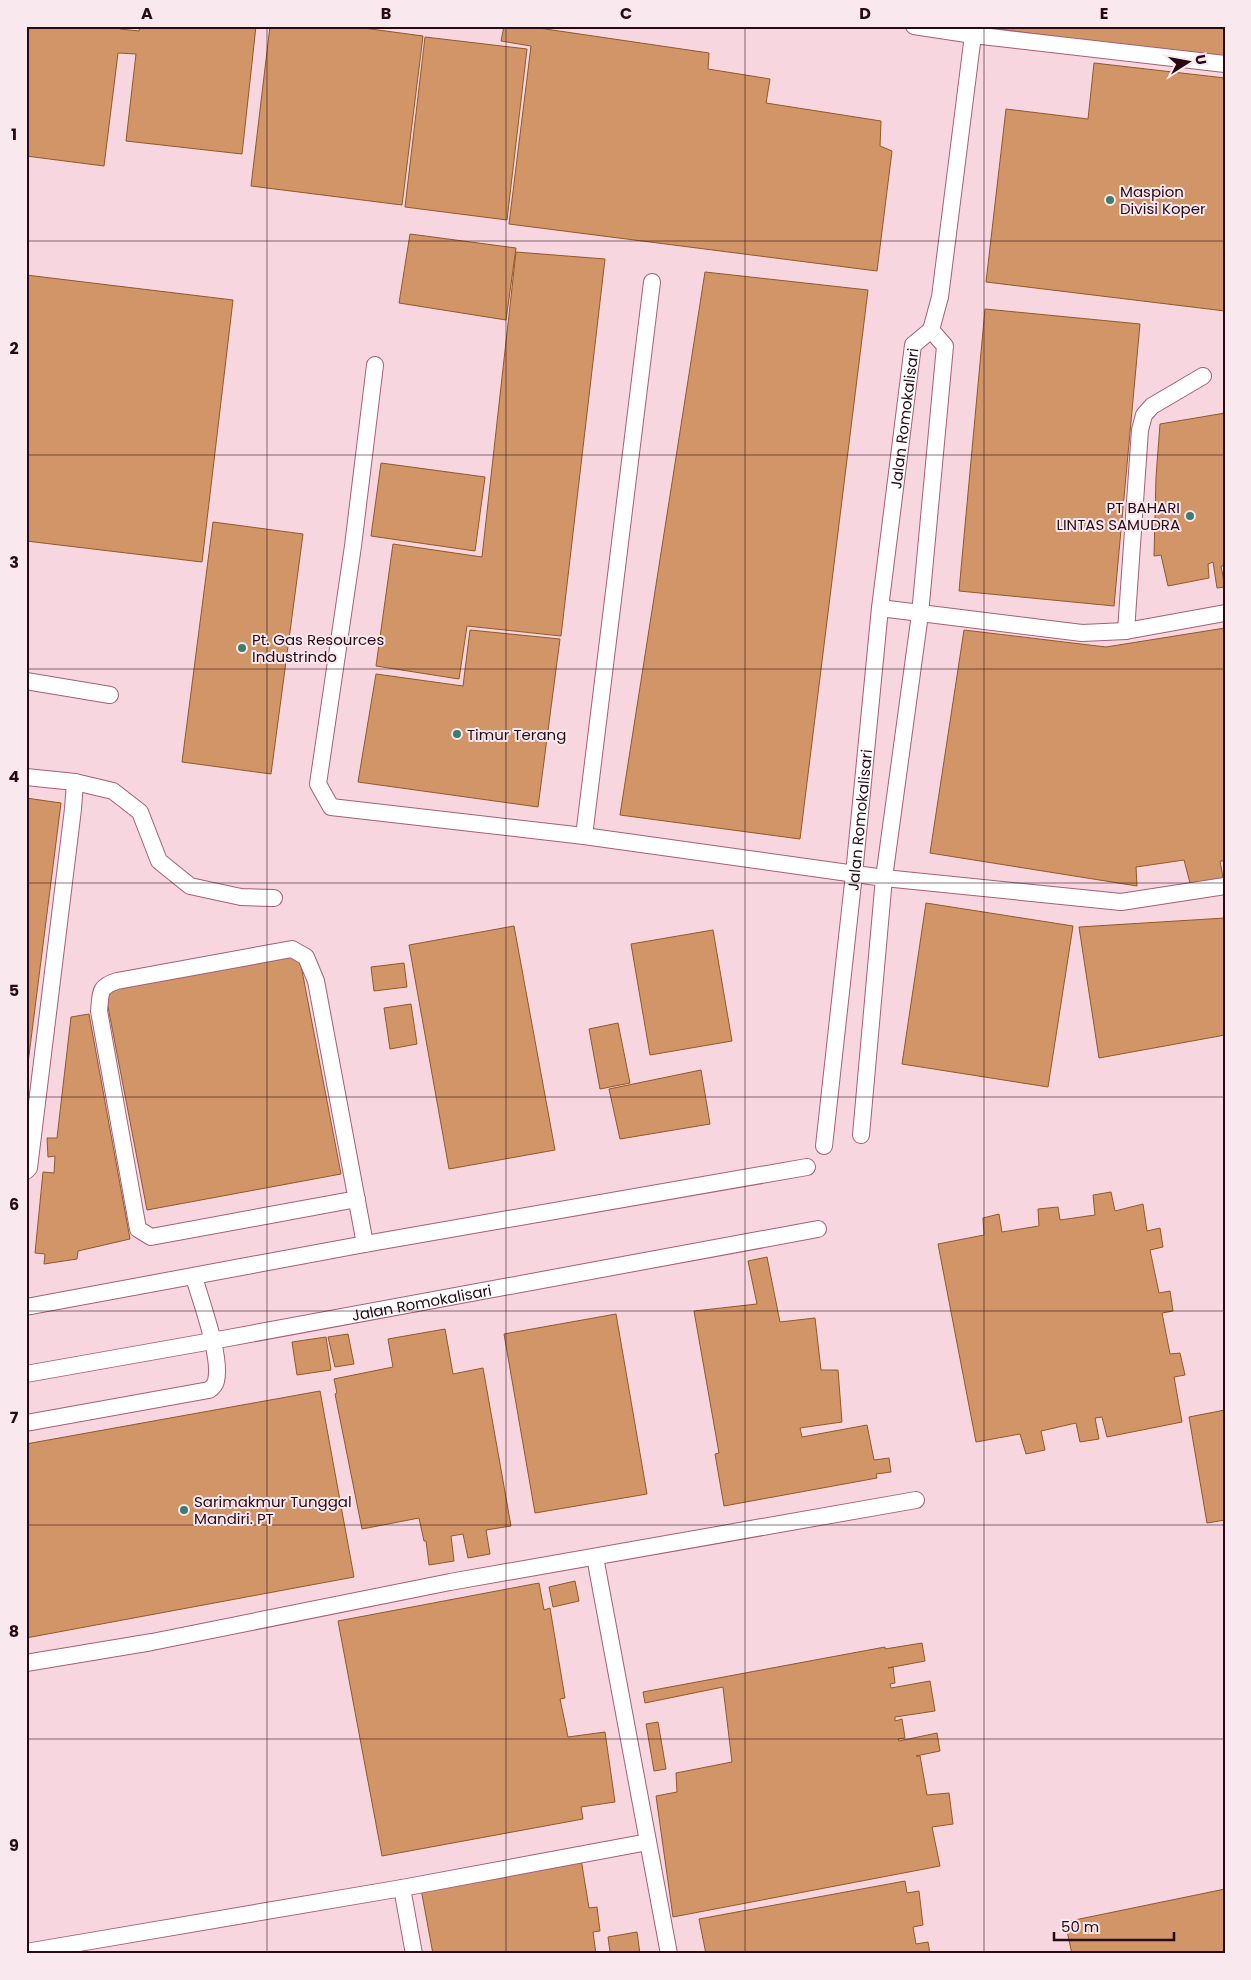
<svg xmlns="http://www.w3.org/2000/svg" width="1251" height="1980" viewBox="0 0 1251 1980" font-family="Poppins,sans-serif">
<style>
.building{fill:#d29567;stroke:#925828}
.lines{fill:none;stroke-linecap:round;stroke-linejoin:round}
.minor-casing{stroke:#a65e79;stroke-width:18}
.minor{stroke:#fff;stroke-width:16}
.grid{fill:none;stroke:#260a16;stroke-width:1;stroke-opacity:0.55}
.poi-dot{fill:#3b7d6f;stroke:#f9e8ed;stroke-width:2}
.labels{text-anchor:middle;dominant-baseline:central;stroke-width:4;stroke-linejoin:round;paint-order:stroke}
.poi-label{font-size:15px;fill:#260a16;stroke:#f9e8ed;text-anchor:start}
.street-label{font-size:15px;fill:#260a16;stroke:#f9e8ed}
.neatline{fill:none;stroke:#260a16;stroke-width:2}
.grid-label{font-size:16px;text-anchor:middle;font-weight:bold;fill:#260a16}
</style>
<rect width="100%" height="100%" fill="#f7d6e0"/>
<g class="building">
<path d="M 26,26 L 121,26 L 120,29 L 139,31 L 140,26 L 256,26 L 242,154 L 126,141 L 136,54 L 118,53 L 104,166 L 26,156 Z"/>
<path d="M 270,26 L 348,26 L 423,36 L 402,205 L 251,186 Z"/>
<path d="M 504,26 L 525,26 L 709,53 L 708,69 L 770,79 L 766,103 L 881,121 L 880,146 L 892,151 L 877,271 L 509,224 L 531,46 L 501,41 Z"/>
<path d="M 973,26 L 1225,26 L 1225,58 Z"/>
<path d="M 425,37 L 527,49 L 507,220 L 405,207 Z"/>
<path d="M 1094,63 L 1225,78 L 1225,311 L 986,282 L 1006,109 L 1088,119 Z"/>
<path d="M 410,234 L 516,248 L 506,320 L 399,303 Z"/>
<path d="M 516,252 L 605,259 L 561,636 L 467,626 L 459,679 L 376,666 L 393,544 L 482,557 Z"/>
<path d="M 705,272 L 868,290 L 800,839 L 620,815 Z"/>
<path d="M 26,275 L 233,300 L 202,562 L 26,541 Z"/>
<path d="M 985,309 L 1140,324 L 1114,606 L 959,591 Z"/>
<path d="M 1225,413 L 1225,566 L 1221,566 L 1225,587 L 1217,588 L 1213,562 L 1208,564 L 1209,578 L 1168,586 L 1161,555 L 1154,556 L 1156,477 L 1160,424 Z"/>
<path d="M 381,463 L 485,477 L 475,551 L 371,536 Z"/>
<path d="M 213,522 L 303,534 L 271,774 L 182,762 Z"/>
<path d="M 1225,628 L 1225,861 L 1220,861 L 1224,883 L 1190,883 L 1184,860 L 1136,867 L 1137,886 L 930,853 L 964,630 L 1106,647 Z"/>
<path d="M 470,630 L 560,639 L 538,807 L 358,782 L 376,674 L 463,686 Z"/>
<path d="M 26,798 L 61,803 L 26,1079 Z"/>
<path d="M 926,903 L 1073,926 L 1048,1087 L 902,1064 Z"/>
<path d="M 1225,918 L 1225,1035 L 1099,1058 L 1079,927 Z"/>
<path d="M 514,926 L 555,1150 L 449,1169 L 409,945 Z"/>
<path d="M 713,930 L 732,1041 L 650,1055 L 631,944 Z"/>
<path d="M 299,955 L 341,1174 L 147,1210 L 105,991 Z"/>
<path d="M 404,963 L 407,987 L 374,991 L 371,967 Z"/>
<path d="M 411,1004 L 417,1044 L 390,1049 L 384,1008 Z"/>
<path d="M 89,1014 L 130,1239 L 78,1251 L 77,1259 L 44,1264 L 45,1254 L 35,1253 L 43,1172 L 54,1173 L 55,1156 L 48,1157 L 47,1138 L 57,1138 L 71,1017 Z"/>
<path d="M 618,1023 L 630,1083 L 600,1089 L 589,1029 Z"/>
<path d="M 701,1070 L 710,1124 L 620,1139 L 609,1089 Z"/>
<path d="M 1111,1192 L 1115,1211 L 1143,1204 L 1147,1231 L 1160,1228 L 1163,1247 L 1150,1250 L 1159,1293 L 1170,1291 L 1173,1311 L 1162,1313 L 1170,1354 L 1180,1353 L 1185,1375 L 1174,1377 L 1182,1422 L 1107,1437 L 1102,1417 L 1095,1418 L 1099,1439 L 1080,1442 L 1076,1423 L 1041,1431 L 1045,1450 L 1026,1454 L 1020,1434 L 976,1442 L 938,1244 L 984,1235 L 983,1218 L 999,1214 L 1002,1232 L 1039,1226 L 1038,1209 L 1058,1207 L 1060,1220 L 1095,1215 L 1093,1195 Z"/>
<path d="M 767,1257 L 780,1322 L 815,1318 L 821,1370 L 838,1370 L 842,1422 L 800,1428 L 802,1437 L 867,1425 L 874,1460 L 889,1458 L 891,1472 L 876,1474 L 877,1478 L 724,1506 L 715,1454 L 719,1453 L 694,1311 L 757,1304 L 748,1261 Z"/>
<path d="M 616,1314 L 647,1494 L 535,1513 L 504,1334 Z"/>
<path d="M 445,1329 L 453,1374 L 483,1368 L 511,1526 L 486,1530 L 490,1554 L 468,1558 L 463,1534 L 451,1536 L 454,1561 L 429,1565 L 426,1541 L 424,1541 L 419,1518 L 362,1529 L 335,1394 L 337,1393 L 334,1379 L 393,1367 L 388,1339 Z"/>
<path d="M 348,1334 L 354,1364 L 335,1367 L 328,1337 Z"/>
<path d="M 326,1337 L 331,1370 L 297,1375 L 292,1342 Z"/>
<path d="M 320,1391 L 354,1577 L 26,1638 L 26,1444 Z"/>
<path d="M 1225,1410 L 1225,1520 L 1207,1523 L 1189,1417 Z"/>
<path d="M 575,1581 L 579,1601 L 553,1607 L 549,1587 Z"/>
<path d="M 539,1583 L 544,1610 L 550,1608 L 565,1698 L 560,1699 L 568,1737 L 605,1732 L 615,1802 L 581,1807 L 583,1819 L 382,1856 L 338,1621 Z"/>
<path d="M 922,1643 L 925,1661 L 888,1668 L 893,1667 L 895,1683 L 890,1684 L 891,1688 L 930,1681 L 935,1711 L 895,1717 L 895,1721 L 902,1719 L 905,1738 L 898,1739 L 899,1741 L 937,1733 L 940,1751 L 916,1756 L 920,1756 L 927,1795 L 949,1793 L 953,1824 L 932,1827 L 940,1866 L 673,1917 L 656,1796 L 677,1792 L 676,1773 L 732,1762 L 723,1687 L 645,1703 L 643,1692 L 885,1647 L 885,1649 Z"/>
<path d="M 658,1722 L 666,1769 L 654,1771 L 646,1724 Z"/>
<path d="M 581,1859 L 589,1908 L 597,1907 L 600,1931 L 593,1932 L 596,1954 L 433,1954 L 421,1889 Z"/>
<path d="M 905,1881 L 907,1893 L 919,1891 L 923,1925 L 913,1927 L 916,1944 L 928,1942 L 930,1954 L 706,1954 L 699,1919 Z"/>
<path d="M 1225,1889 L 1225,1954 L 1072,1954 L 1065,1922 Z"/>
<path d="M 637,1932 L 640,1954 L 599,1954 L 610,1952 L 608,1937 Z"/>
</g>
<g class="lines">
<defs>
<g id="minor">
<path d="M 914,26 L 973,35 L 1225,64"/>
<path d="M 931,330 L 940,297 L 973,35"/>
<path d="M 375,365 L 353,546 L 318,784 L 331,807 L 584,836 L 884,878 L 1121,902 L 1225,886"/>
<path d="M 880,608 L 1082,633 L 1126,631 L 1225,613"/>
<path d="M 1126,631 L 1140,430 L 1144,415 L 1152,406 L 1203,376"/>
<path d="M 26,681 L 110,695"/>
<path d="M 26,777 L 75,782 L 113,791 L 140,812 L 159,861 L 190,886 L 241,897 L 274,898"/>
<path d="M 584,836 L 652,282"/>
<path d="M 861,1135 L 884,878 L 920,614 L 945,346 L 931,330"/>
<path id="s1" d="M 824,1146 L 854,874 L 880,608 L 913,345 L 931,330"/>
<path d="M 26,1171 L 29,1168 L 73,809 L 75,782"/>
<path d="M 357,1199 L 151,1237 L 138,1229 L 99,1011 C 101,993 98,987 117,981 L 292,949 L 306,957 L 316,981 L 365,1244"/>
<path d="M 26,1307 L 365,1244 L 807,1167"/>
<path id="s2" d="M 26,1374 L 212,1341 L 818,1229"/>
<path d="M 26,1423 L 209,1390 C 212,1388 215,1385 216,1381 C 222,1357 201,1302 194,1277"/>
<path d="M 595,1557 L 669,1954"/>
<path d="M 26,1663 L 152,1642 L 450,1582 L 916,1500"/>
<path d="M 402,1888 L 414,1954"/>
<path d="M 26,1952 L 402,1888 L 648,1842"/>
</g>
</defs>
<use href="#minor" class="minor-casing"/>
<use href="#minor" class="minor"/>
</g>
<path class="grid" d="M 267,26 L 267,1954M 506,26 L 506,1954M 745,26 L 745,1954M 984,26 L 984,1954M 26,241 L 1225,241M 26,455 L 1225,455M 26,669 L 1225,669M 26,883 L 1225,883M 26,1097 L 1225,1097M 26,1311 L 1225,1311M 26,1525 L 1225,1525M 26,1739 L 1225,1739"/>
<g class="poi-dot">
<circle cx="1110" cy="200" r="5"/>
<circle cx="1190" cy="516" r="5"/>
<circle cx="242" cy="648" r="5"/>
<circle cx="457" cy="734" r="5"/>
<circle cx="184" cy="1510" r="5"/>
</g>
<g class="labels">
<g class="poi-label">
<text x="1120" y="191">Maspion<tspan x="1120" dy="17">Divisi Koper</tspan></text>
<text x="1180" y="507" text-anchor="end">PT BAHARI<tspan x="1180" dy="17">LINTAS SAMUDRA</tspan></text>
<text x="252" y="639">Pt. Gas Resources<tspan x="252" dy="17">Industrindo</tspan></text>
<text x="467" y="734">Timur Terang</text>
<text x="194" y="1501">Sarimakmur Tunggal<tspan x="194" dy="17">Mandiri. PT</tspan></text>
</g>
<g class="street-label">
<text stroke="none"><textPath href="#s1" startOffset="732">Jalan Romokalisari</textPath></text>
<text stroke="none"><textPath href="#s1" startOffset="328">Jalan Romokalisari</textPath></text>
<text stroke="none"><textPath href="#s2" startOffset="402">Jalan Romokalisari</textPath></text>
</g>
</g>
<rect width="1251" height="1980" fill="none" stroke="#f9e8ed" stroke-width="55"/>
<g transform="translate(1188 62) rotate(79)" stroke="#f9e8ed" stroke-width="4" paint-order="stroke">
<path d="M0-4L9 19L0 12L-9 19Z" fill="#260a16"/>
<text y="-8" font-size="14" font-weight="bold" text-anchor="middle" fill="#260a16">U</text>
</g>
<path d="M1054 1932v8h120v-8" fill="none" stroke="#260a16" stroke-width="2.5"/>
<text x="1061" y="1932" font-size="15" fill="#260a16" stroke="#f9e8ed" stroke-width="4" paint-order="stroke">50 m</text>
<rect x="28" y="28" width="1196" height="1924" class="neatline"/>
<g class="grid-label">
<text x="147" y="19">A</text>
<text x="386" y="19">B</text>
<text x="626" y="19">C</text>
<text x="865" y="19">D</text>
<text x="1104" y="19">E</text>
<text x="14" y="140">1</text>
<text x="14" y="354">2</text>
<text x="14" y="568">3</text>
<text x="14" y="782">4</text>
<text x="14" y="996">5</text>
<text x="14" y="1210">6</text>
<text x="14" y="1423">7</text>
<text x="14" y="1637">8</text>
<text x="14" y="1851">9</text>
</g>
</svg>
